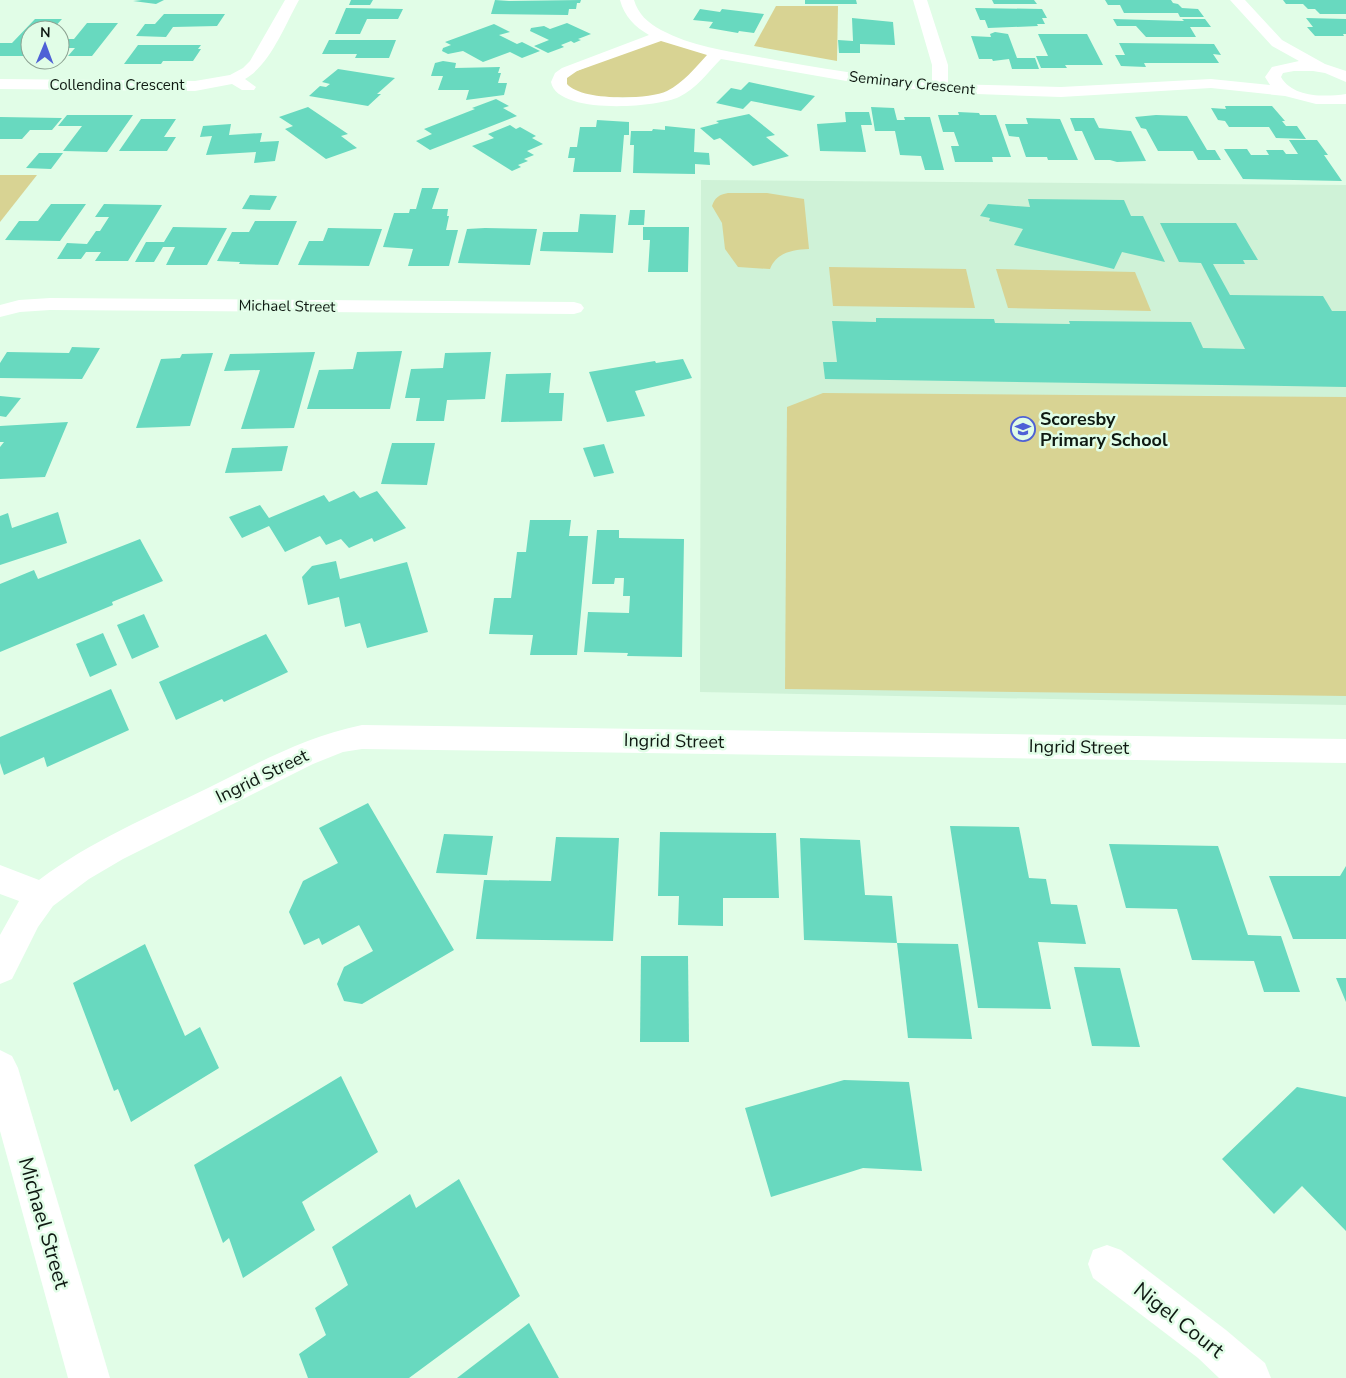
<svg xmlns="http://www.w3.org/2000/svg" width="1346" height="1378" viewBox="0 0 1346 1378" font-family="'Nunito Sans',sans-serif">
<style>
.built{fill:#cff2d7}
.green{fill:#d8d393}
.building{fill:#68d9bf}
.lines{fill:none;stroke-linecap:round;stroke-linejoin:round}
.minor{fill:#fff;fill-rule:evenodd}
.labels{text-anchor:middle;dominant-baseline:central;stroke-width:5;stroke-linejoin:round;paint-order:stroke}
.far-street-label{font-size:15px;fill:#0f1912;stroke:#e1fde7}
.poi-label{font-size:18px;font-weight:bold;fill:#0f1912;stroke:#e1fde7;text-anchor:start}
.street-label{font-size:18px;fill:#0f1912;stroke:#e1fde7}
.near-street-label{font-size:21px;fill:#0f1912;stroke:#e1fde7}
</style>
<rect width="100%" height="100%" fill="#e1fde7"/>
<path class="built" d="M 701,180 L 1346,185 L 1346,705 L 700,692 Z"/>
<g class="green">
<path d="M 776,6 L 838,6 L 837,61 L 754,46 Z"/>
<path d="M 661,36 L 718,53 L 666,97 L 577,98 L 560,78 Z"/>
<path d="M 0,175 L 37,175 L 0,222 Z"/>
<path d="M 728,193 L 767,193 L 804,199 L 809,249 C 792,250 777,252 770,269 L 738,267 L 725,249 L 722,223 L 712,206 C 715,197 719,195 728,193 Z"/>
<path d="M 829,267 L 966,269 L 975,308 L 833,306 Z"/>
<path d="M 996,269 L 1135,272 L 1151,311 L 1008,308 Z"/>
<path d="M 823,393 L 1346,397 L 1346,696 L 785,689 L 787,407 Z"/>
</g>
<g class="building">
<path d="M 142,0 L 164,0 L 156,4 L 133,1 Z"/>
<path d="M 351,0 L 373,0 L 370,5 L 349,5 Z"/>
<path d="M 495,0 L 509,1 L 581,0 L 580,3 L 577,3 L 576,9 L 569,9 L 568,15 L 491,14 Z"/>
<path d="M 805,0 L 856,0 L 857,4 L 805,4 Z"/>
<path d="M 992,0 L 1034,0 L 1037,4 L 994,4 Z"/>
<path d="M 1105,0 L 1171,0 L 1173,3 L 1178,4 L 1182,8 L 1198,9 L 1204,17 L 1180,17 L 1178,13 L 1124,13 L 1120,5 L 1108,5 Z"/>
<path d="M 1283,0 L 1346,0 L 1346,14 L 1320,14 L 1315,9 L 1308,9 L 1303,4 L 1286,4 Z"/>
<path d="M 346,8 L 403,9 L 398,19 L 367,19 L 360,34 L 335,34 Z"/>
<path d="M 975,8 L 1042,9 L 1047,18 L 1042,18 L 1045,24 L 1037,24 L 1038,26 L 988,28 L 985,20 L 980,20 Z"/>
<path d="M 700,9 L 720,12 L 722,9 L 764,14 L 754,33 L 739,31 L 738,33 L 709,28 L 713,22 L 693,20 Z"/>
<path d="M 164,14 L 225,14 L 217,26 L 173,27 L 166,37 L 136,36 L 145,24 L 155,24 Z"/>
<path d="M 852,18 L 893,22 L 895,45 L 860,44 L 860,53 L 839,53 L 838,40 L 853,41 Z"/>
<path d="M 1306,18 L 1346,19 L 1346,34 L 1343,34 L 1344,36 L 1315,36 L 1307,27 L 1313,27 Z"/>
<path d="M 35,19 L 62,19 L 52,30 L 30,30 L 29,56 L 0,56 L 0,43 L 12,43 Z"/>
<path d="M 1113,19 L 1184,21 L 1182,19 L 1205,19 L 1211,27 L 1190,27 L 1196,37 L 1146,37 L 1136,26 L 1117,26 Z"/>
<path d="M 87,23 L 118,23 L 92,56 L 68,56 L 75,48 L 60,48 L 60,39 L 74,39 Z"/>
<path d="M 567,23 L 591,34 L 578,39 L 581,40 L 574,43 L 571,41 L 561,45 L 564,47 L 548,53 L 534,46 L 549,40 L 530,31 L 531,28 L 544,26 L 550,29 Z"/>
<path d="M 494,24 L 510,32 L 499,35 L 517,44 L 522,42 L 540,51 L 522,58 L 510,52 L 483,62 L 463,51 L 448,54 L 442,51 L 443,48 L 451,45 L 445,42 Z"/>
<path d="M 995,32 L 1008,34 L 1017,58 L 1035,58 L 1039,69 L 1012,69 L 1009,59 L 993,61 L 992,59 L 979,59 L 971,36 L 991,37 L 990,34 Z"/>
<path d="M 1038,34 L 1087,34 L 1103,65 L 1065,65 L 1067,68 L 1041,68 L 1036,56 L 1048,56 Z"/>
<path d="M 329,40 L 396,40 L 389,58 L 355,58 L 357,54 L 322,54 Z"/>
<path d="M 1119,43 L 1214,44 L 1221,55 L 1213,54 L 1219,63 L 1144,63 L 1146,67 L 1121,66 L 1115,55 L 1125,55 Z"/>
<path d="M 138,45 L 201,45 L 198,49 L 201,49 L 193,61 L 163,61 L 161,64 L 124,64 Z"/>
<path d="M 443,61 L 456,63 L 455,68 L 500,67 L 498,73 L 501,73 L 498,83 L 507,83 L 504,95 L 466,100 L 469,90 L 438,90 L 443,76 L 431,76 L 435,63 Z"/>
<path d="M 338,69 L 395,78 L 377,94 L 381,94 L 368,106 L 309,96 L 320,86 L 326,87 L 330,84 L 322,82 Z"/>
<path d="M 749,82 L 815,96 L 801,111 L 751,101 L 743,109 L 716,103 L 731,88 L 741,90 Z"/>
<path d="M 496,99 L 509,106 L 503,108 L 517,116 L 430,150 L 416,141 L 432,134 L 424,129 L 475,109 L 472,108 Z"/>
<path d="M 1225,106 L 1272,106 L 1285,121 L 1282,121 L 1286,126 L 1297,126 L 1306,139 L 1276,138 L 1269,127 L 1229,127 L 1225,121 L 1218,120 L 1211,108 L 1226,109 Z"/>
<path d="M 308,107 L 348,134 L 341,136 L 357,148 L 326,159 L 285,129 L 293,126 L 279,117 Z"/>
<path d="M 871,107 L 894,108 L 897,120 L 905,120 L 904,117 L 930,117 L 944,170 L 925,170 L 921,156 L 900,155 L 895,131 L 875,131 Z"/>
<path d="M 845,112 L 869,112 L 872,125 L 861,125 L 866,152 L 820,151 L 817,124 L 846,122 Z"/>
<path d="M 958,112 L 979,113 L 980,115 L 996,115 L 1011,157 L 992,157 L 993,162 L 955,162 L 951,146 L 959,146 L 954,132 L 943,132 L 938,115 L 959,115 Z"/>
<path d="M 749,114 L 775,135 L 766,137 L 789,156 L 753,166 L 720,138 L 714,140 L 700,128 L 719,123 L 716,121 Z"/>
<path d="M 67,115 L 133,115 L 107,152 L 63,151 L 82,126 L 58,126 Z"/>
<path d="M 1156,115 L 1187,116 L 1207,150 L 1215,150 L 1221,160 L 1198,160 L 1193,151 L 1158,151 L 1146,129 L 1141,128 L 1135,117 Z"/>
<path d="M 0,117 L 62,118 L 52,130 L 30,130 L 22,139 L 0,139 Z"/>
<path d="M 1026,118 L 1060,119 L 1078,160 L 1048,160 L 1047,157 L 1026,157 L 1019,137 L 1009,136 L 1005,124 L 1028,124 Z"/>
<path d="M 1070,118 L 1094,118 L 1099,128 L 1131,131 L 1146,161 L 1117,162 L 1110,160 L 1095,160 L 1082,131 L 1075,131 Z"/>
<path d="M 141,119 L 176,119 L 164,137 L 176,137 L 167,151 L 119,151 Z"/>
<path d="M 597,120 L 629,122 L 629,135 L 624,135 L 621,172 L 573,172 L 575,158 L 568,158 L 570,147 L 577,147 L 580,127 L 596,127 Z"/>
<path d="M 231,124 L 229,135 L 262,133 L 260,142 L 279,141 L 275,161 L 254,163 L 256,152 L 206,155 L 212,136 L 200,137 L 203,126 Z"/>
<path d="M 510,125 L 516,129 L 520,127 L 536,136 L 532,138 L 543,144 L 527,151 L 534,155 L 524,159 L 528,161 L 518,165 L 521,167 L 512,171 L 472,146 L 494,138 L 488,134 Z"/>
<path d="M 665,126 L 695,129 L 694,152 L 709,153 L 710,165 L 695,164 L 695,174 L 633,173 L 634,145 L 630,145 L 631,131 L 652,131 L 653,129 L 665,130 Z"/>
<path d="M 1289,140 L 1317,140 L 1328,155 L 1324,155 L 1342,181 L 1243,179 L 1224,149 L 1247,149 L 1251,155 L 1269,155 L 1266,150 L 1283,150 L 1286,154 L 1298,154 Z"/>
<path d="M 39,153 L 63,153 L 51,169 L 26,168 Z"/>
<path d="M 422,188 L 439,188 L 432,209 L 448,209 L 447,216 L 449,216 L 446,230 L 458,230 L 449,266 L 408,266 L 413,249 L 383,247 L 394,213 L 409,213 L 410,209 L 416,209 Z"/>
<path d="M 250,195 L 277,196 L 270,210 L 242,209 Z"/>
<path d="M 1028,199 L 1124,200 L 1131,216 L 1143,216 L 1165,262 L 1122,252 L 1114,269 L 1014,245 L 1023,229 L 989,221 L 990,218 L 980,216 L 988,204 L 1030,207 Z"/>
<path d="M 51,204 L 86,204 L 60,241 L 5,240 L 19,221 L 38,221 Z"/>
<path d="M 104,204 L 162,205 L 128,261 L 95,261 L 101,252 L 86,252 L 81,259 L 57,259 L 67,243 L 87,244 L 96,231 L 100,231 L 109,217 L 95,217 Z"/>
<path d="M 630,210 L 645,210 L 644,225 L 628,225 Z"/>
<path d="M 580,214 L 616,215 L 613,253 L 540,251 L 543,232 L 578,232 Z"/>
<path d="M 255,221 L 297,221 L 278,265 L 239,264 L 240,262 L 217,261 L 232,232 L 249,232 Z"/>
<path d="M 1160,223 L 1236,223 L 1258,260 L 1243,260 L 1245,264 L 1213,264 L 1230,295 L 1323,296 L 1332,311 L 1346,311 L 1346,387 L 825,379 L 823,362 L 837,362 L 832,321 L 876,322 L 876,318 L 994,319 L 995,323 L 1070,324 L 1069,321 L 1191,322 L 1203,348 L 1245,349 L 1201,263 L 1179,262 Z"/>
<path d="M 173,227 L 227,228 L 207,265 L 166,265 L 175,247 L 163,247 L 154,262 L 135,262 L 146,242 L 164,242 Z"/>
<path d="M 643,227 L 689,227 L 688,272 L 648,272 L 650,240 L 643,240 Z"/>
<path d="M 328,228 L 382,229 L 369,266 L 298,265 L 309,241 L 323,241 Z"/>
<path d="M 485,228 L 537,229 L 530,265 L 458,263 L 467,229 Z"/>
<path d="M 72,347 L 100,348 L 82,379 L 0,378 L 0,363 L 7,352 L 69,353 Z"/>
<path d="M 402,351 L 390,409 L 307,409 L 319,370 L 353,369 L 357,352 Z"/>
<path d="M 315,352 L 294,428 L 241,429 L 260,370 L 224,371 L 230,354 Z"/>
<path d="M 491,352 L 485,399 L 447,400 L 444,421 L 416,421 L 420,398 L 405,398 L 411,369 L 443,368 L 445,353 Z"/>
<path d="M 213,353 L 190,426 L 136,428 L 161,359 L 180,358 L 182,354 Z"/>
<path d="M 683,359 L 692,378 L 635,391 L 645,416 L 607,422 L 589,372 L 655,361 L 656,363 Z"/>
<path d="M 551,373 L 549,393 L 564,393 L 562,421 L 501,422 L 506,374 Z"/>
<path d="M 0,396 L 21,398 L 6,417 L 0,416 Z"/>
<path d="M 68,422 L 45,477 L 0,479 L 0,447 L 4,442 L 0,442 L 0,426 Z"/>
<path d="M 392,443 L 435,443 L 427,485 L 381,484 Z"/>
<path d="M 604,444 L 614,473 L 594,477 L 583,448 Z"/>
<path d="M 288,446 L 282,471 L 225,473 L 232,448 Z"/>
<path d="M 354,491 L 360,498 L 377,491 L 406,528 L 374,542 L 372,538 L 349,548 L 341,539 L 326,545 L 320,536 L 285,552 L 269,526 L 242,538 L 229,517 L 260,505 L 269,518 L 324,495 L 329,502 Z"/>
<path d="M 58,512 L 67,543 L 0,565 L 0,516 L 8,513 L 12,528 Z"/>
<path d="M 530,520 L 571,520 L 569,536 L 588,536 L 577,655 L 530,655 L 533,635 L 489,634 L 494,598 L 511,598 L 517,552 L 526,552 Z"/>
<path d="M 597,530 L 619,530 L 619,538 L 684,539 L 682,657 L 627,656 L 628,653 L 584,652 L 588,612 L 629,613 L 630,596 L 623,596 L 624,578 L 615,578 L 614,584 L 592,584 Z"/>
<path d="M 140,539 L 163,581 L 112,602 L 113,605 L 0,652 L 0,584 L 34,570 L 38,579 Z"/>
<path d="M 336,561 L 340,579 L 407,562 L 428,632 L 367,648 L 360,623 L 345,627 L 339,597 L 308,605 L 302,577 L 312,566 Z"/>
<path d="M 144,614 L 159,647 L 132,659 L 117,625 Z"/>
<path d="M 103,633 L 117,665 L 90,677 L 76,644 Z"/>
<path d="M 266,634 L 288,672 L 224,702 L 222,699 L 176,720 L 159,682 Z"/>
<path d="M 111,689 L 129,730 L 47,767 L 44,757 L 4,775 L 0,763 L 0,737 Z"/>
<path d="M 368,803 L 454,950 L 362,1004 L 344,1001 L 337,984 L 344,967 L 373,951 L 359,925 L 322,945 L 319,938 L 304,945 L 289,912 L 303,881 L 338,863 L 319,828 Z"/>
<path d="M 950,826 L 1019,827 L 1029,878 L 1046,879 L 1051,904 L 1077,905 L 1086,944 L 1038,942 L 1051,1009 L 978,1008 Z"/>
<path d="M 660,832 L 776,833 L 779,898 L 723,898 L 723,926 L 678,925 L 679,896 L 658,896 Z"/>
<path d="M 444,834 L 493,836 L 487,875 L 436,873 Z"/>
<path d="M 556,837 L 619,838 L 613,941 L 476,939 L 484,880 L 551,881 Z"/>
<path d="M 800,838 L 860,840 L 865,895 L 892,896 L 897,943 L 804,940 Z"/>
<path d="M 1109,844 L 1218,846 L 1248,935 L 1281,936 L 1300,992 L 1264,992 L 1254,961 L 1192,960 L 1177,909 L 1126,908 Z"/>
<path d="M 1346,866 L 1346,939 L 1293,939 L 1269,876 L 1340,876 Z"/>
<path d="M 897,943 L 958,944 L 972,1039 L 908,1038 Z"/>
<path d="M 145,944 L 185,1036 L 200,1027 L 219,1068 L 131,1122 L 118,1089 L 114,1091 L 73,983 Z"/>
<path d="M 641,956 L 688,956 L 689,1042 L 640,1042 Z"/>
<path d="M 1074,967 L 1120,968 L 1140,1047 L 1092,1046 Z"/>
<path d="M 1336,978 L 1346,978 L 1346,1002 Z"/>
<path d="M 341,1076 L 378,1152 L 302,1202 L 315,1230 L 243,1278 L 229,1238 L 223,1243 L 194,1165 Z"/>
<path d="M 844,1080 L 909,1082 L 922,1171 L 863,1168 L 771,1197 L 745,1108 Z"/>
<path d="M 1297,1087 L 1346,1097 L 1346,1231 L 1302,1186 L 1274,1214 L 1222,1159 Z"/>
<path d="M 459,1179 L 520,1296 L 409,1378 L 308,1378 L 299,1354 L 326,1335 L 315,1308 L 348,1285 L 332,1247 L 410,1194 L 416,1208 Z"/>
<path d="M 529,1323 L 559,1378 L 457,1378 Z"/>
</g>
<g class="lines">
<g class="minor">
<path d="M 285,0 L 299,0 C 285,25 270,65 245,79 L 256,87 L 254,90 L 242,90 L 232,84 L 195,91 L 0,89 L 0,79 L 195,81 L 230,75 L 243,68 L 250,61 Z"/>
<path d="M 620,0 L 634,0 C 638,14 648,23 661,30 C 691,46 726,51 759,57 C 817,68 874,77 932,83 L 932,65 L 913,0 L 927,0 L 948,65 L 948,84 L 1061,87 L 1211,79 L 1270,85 L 1265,77 L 1272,67 L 1299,61 L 1272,46 L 1230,0 L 1245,0 L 1282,40 L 1325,64 L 1346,71 L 1346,82 L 1325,73 L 1313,71 L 1294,71 L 1283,73 L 1281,77 C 1293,98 1325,97 1346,94 L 1346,104 L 1316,104 L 1285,96 L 1211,88 L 1061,97 L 949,93 L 852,82 L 721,59 C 708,72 696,89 679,97 C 656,108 557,115 551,82 L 555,73 L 562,68 L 649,35 C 635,27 624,16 620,0 ZM 661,41 L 707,55 C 695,68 683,83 667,91 C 648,100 581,101 567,84 L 567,78 L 577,71 Z"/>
<path d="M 50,298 L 574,302 L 581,304 L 584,308 L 581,312 L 574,314 L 50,310 L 20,312 L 0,317 L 0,305 L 19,300 Z"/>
<path d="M 362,725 L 1346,739 L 1346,763 L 362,749 L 343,752 L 313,764 L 123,859 L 89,879 L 53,906 L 38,927 L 12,979 L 0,984 L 0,935 L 19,901 L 0,894 L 0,865 L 39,880 C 91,841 150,816 208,788 C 258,763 307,736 362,725 Z"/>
<path d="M 0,1050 L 12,1056 L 18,1068 L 110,1378 L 68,1378 L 0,1131 Z"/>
<path d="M 1107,1245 L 1121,1250 L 1226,1330 L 1265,1363 L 1271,1378 L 1219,1378 L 1198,1358 L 1093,1278 L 1088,1264 L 1093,1250 Z"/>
</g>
</g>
<defs>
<symbol id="school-ring" viewBox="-11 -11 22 22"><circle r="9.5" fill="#e1fde7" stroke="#4e61d6" stroke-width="1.5"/><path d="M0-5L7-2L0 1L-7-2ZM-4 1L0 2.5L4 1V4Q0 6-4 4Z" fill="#4e61d6"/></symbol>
</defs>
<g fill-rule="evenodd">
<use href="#school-ring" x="1009" y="415" width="28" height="28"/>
</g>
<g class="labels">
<g class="far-street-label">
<text transform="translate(912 83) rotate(6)">Seminary Crescent</text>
<text x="117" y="85">Collendina Crescent</text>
<text transform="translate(287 306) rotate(1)">Michael Street</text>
</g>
<g class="poi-label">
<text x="1040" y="419">Scoresby<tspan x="1040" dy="21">Primary School</tspan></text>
</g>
<g class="street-label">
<text transform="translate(674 741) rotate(1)">Ingrid Street</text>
<text transform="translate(1079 747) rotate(1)">Ingrid Street</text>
<text transform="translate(262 776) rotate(-26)">Ingrid Street</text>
</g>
<g class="near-street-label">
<text transform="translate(44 1223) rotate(74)">Michael Street</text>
<text transform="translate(1179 1320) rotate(38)">Nigel Court</text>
</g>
</g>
<g transform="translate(45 45) rotate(1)"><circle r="24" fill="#e1fde7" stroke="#8da292"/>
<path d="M0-4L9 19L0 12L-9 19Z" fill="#4e61d6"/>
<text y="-8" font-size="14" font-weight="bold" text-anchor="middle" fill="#0f1912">N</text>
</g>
</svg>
